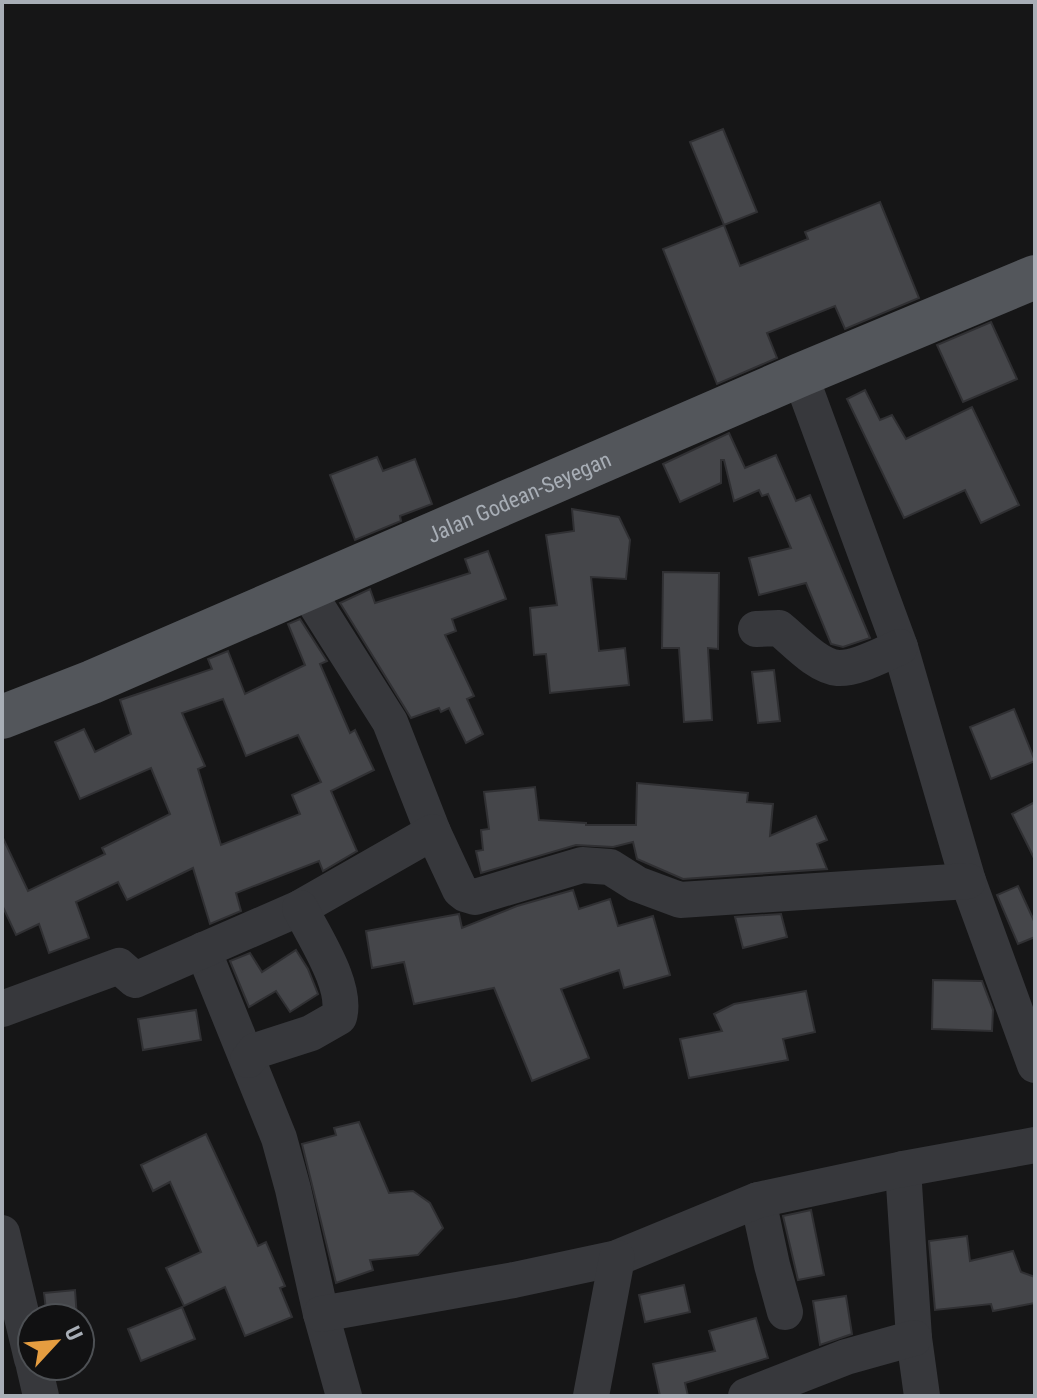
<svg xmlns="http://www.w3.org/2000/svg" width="1037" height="1398" viewBox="0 0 1037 1398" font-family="'Roboto Condensed',sans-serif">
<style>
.building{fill:#45464a;stroke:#303033;stroke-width:2;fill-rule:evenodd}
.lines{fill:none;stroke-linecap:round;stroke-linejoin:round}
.minor{stroke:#37383c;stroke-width:36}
.major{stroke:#53565b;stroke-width:44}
.labels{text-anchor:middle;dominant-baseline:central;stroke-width:7;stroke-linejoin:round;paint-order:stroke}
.street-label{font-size:22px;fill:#a8aeb6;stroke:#111112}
</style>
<rect width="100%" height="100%" fill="#161617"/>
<g class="building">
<path d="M 723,129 L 757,212 L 724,225 L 690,142 Z"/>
<path d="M 880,202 L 919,298 L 845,329 L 835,306 L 767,333 L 777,358 L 717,384 L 663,249 L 724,225 L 740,266 L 808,239 L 805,232 Z"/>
<path d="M 991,322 L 1017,379 L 963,402 L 937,345 Z"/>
<path d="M 865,390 L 880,420 L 892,415 L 906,439 L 972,407 L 1019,505 L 981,523 L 965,490 L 904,518 L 847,399 Z"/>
<path d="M 729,433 L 745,468 L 776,455 L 796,501 L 810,495 L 870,638 L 843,647 L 831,644 L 806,583 L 759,595 L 749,558 L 791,548 L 768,494 L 762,496 L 759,490 L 734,501 L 724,460 L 721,460 L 721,483 L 680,502 L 663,464 Z"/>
<path d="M 377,457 L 383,471 L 415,459 L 432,504 L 400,516 L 401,521 L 355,540 L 330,475 Z"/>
<path d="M 572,509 L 619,517 L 630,540 L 626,579 L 591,577 L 599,651 L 625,648 L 629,685 L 550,693 L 546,654 L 534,655 L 530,608 L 557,605 L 546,535 L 574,531 Z"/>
<path d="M 488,551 L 506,599 L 452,619 L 456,631 L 445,635 L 474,696 L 467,699 L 483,734 L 466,743 L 449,708 L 441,712 L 439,708 L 411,718 L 340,603 L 370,589 L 375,603 L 470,573 L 465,559 Z"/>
<path d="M 663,572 L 719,573 L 718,649 L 708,648 L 712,720 L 684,722 L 679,648 L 662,648 Z"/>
<path d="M 300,619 L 327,661 L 320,664 L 350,733 L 355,730 L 374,770 L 331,791 L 357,851 L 323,871 L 319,861 L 236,893 L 241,911 L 210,924 L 193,868 L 127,900 L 118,882 L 76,902 L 89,938 L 49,953 L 39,924 L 16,935 L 2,905 L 2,836 L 28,891 L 105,854 L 102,848 L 170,814 L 151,768 L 80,799 L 55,742 L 84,729 L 95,752 L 131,734 L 120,700 L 212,669 L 208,659 L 228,651 L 245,694 L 305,665 L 288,624 ZM 223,699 L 246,756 L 298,735 L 321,782 L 292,795 L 300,814 L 221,845 L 198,769 L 205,766 L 182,713 Z"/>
<path d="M 774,670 L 780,721 L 758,723 L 752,672 Z"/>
<path d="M 1014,709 L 1035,761 L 991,779 L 970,727 Z"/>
<path d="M 637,783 L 748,793 L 747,802 L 773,804 L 770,836 L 816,816 L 827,840 L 817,844 L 827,869 L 683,879 L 637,859 L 633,842 L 613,847 L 576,845 L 481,873 L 476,851 L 483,850 L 481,830 L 489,829 L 484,792 L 535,787 L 539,820 L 586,823 L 586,825 L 636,825 Z"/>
<path d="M 1035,802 L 1035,860 L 1012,814 Z"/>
<path d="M 1018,886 L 1035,923 L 1035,937 L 1018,944 L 997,895 Z"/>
<path d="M 573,890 L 579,909 L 610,899 L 618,926 L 653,916 L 670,975 L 624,988 L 619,970 L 561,989 L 589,1058 L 532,1081 L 494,988 L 414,1004 L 404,962 L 372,968 L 366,931 L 459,914 L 462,928 L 517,906 Z"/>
<path d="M 781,914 L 787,937 L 743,948 L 735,917 Z"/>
<path d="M 296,950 L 308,969 L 318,994 L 290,1012 L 276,991 L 249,1007 L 230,961 L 250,953 L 262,972 Z"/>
<path d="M 933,980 L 982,981 L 993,1010 L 992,1031 L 932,1029 Z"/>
<path d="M 806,991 L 815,1032 L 783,1039 L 788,1060 L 689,1078 L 680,1039 L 722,1031 L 714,1014 L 734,1004 Z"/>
<path d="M 196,1010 L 201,1040 L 143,1050 L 138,1019 Z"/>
<path d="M 359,1122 L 389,1193 L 413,1191 L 430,1203 L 443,1228 L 418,1255 L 370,1260 L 373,1270 L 336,1283 L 302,1144 L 336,1135 L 334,1128 Z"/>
<path d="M 206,1134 L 258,1246 L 266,1242 L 285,1286 L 280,1288 L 292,1317 L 245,1336 L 225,1287 L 184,1306 L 166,1268 L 201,1252 L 170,1182 L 153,1191 L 141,1165 Z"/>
<path d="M 811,1210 L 824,1275 L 798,1280 L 783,1216 Z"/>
<path d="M 967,1236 L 970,1261 L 1013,1251 L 1021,1272 L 1035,1277 L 1035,1303 L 993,1311 L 991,1304 L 935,1310 L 929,1241 Z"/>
<path d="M 684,1285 L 690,1312 L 645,1322 L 639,1295 Z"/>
<path d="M 75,1290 L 77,1318 L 47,1318 L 44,1293 Z"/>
<path d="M 846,1296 L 852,1334 L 820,1345 L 813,1301 Z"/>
<path d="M 182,1307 L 195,1339 L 141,1361 L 128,1329 Z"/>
<path d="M 756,1318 L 768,1358 L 685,1383 L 688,1396 L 660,1396 L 653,1364 L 715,1351 L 709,1331 Z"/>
</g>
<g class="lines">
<g class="minor">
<path d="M 800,375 L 900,647 L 968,881 L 1035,1065"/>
<path d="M 306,589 L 390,722 L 433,832"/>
<path d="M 756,629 L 779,628 C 795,641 817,666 838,668 C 857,669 883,654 900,647"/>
<path d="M 203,950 L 279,1138 L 293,1189 L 321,1314 L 344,1396"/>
<path d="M 2,1009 L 119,966 L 135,980 L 300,908 L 433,832 L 460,890 L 465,894 L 475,897 L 582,865 L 610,867 L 637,884 L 680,900 L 968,881"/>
<path d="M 248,1060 L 255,1051 L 311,1033 L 339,1017 C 348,986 314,937 300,908"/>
<path d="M 903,1169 L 914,1338 L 922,1396"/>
<path d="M 758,1200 L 772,1265 L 785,1312"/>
<path d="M 2,1233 L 32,1359"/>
<path d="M 321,1314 L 514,1280 L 617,1258 L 758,1200 L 903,1169 L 1035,1145"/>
<path d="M 34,1366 L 41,1396"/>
<path d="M 591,1396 L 617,1258"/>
<path d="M 746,1396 L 846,1357 L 914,1338"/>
</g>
<path class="major" id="s1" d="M 2,717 L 92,682 L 800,375 L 1035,277"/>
</g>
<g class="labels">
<g class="street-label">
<text stroke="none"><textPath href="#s1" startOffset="562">Jalan Godean-Seyegan</textPath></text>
</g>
</g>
<rect width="1037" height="1398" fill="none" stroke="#a8aeb6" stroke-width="8"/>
<g transform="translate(56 1342) rotate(64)"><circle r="38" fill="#111112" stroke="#4d5054" stroke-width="2"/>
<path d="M0-6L14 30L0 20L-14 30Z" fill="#e59d40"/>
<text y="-12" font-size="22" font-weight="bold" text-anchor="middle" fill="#a8aeb6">U</text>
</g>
</svg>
